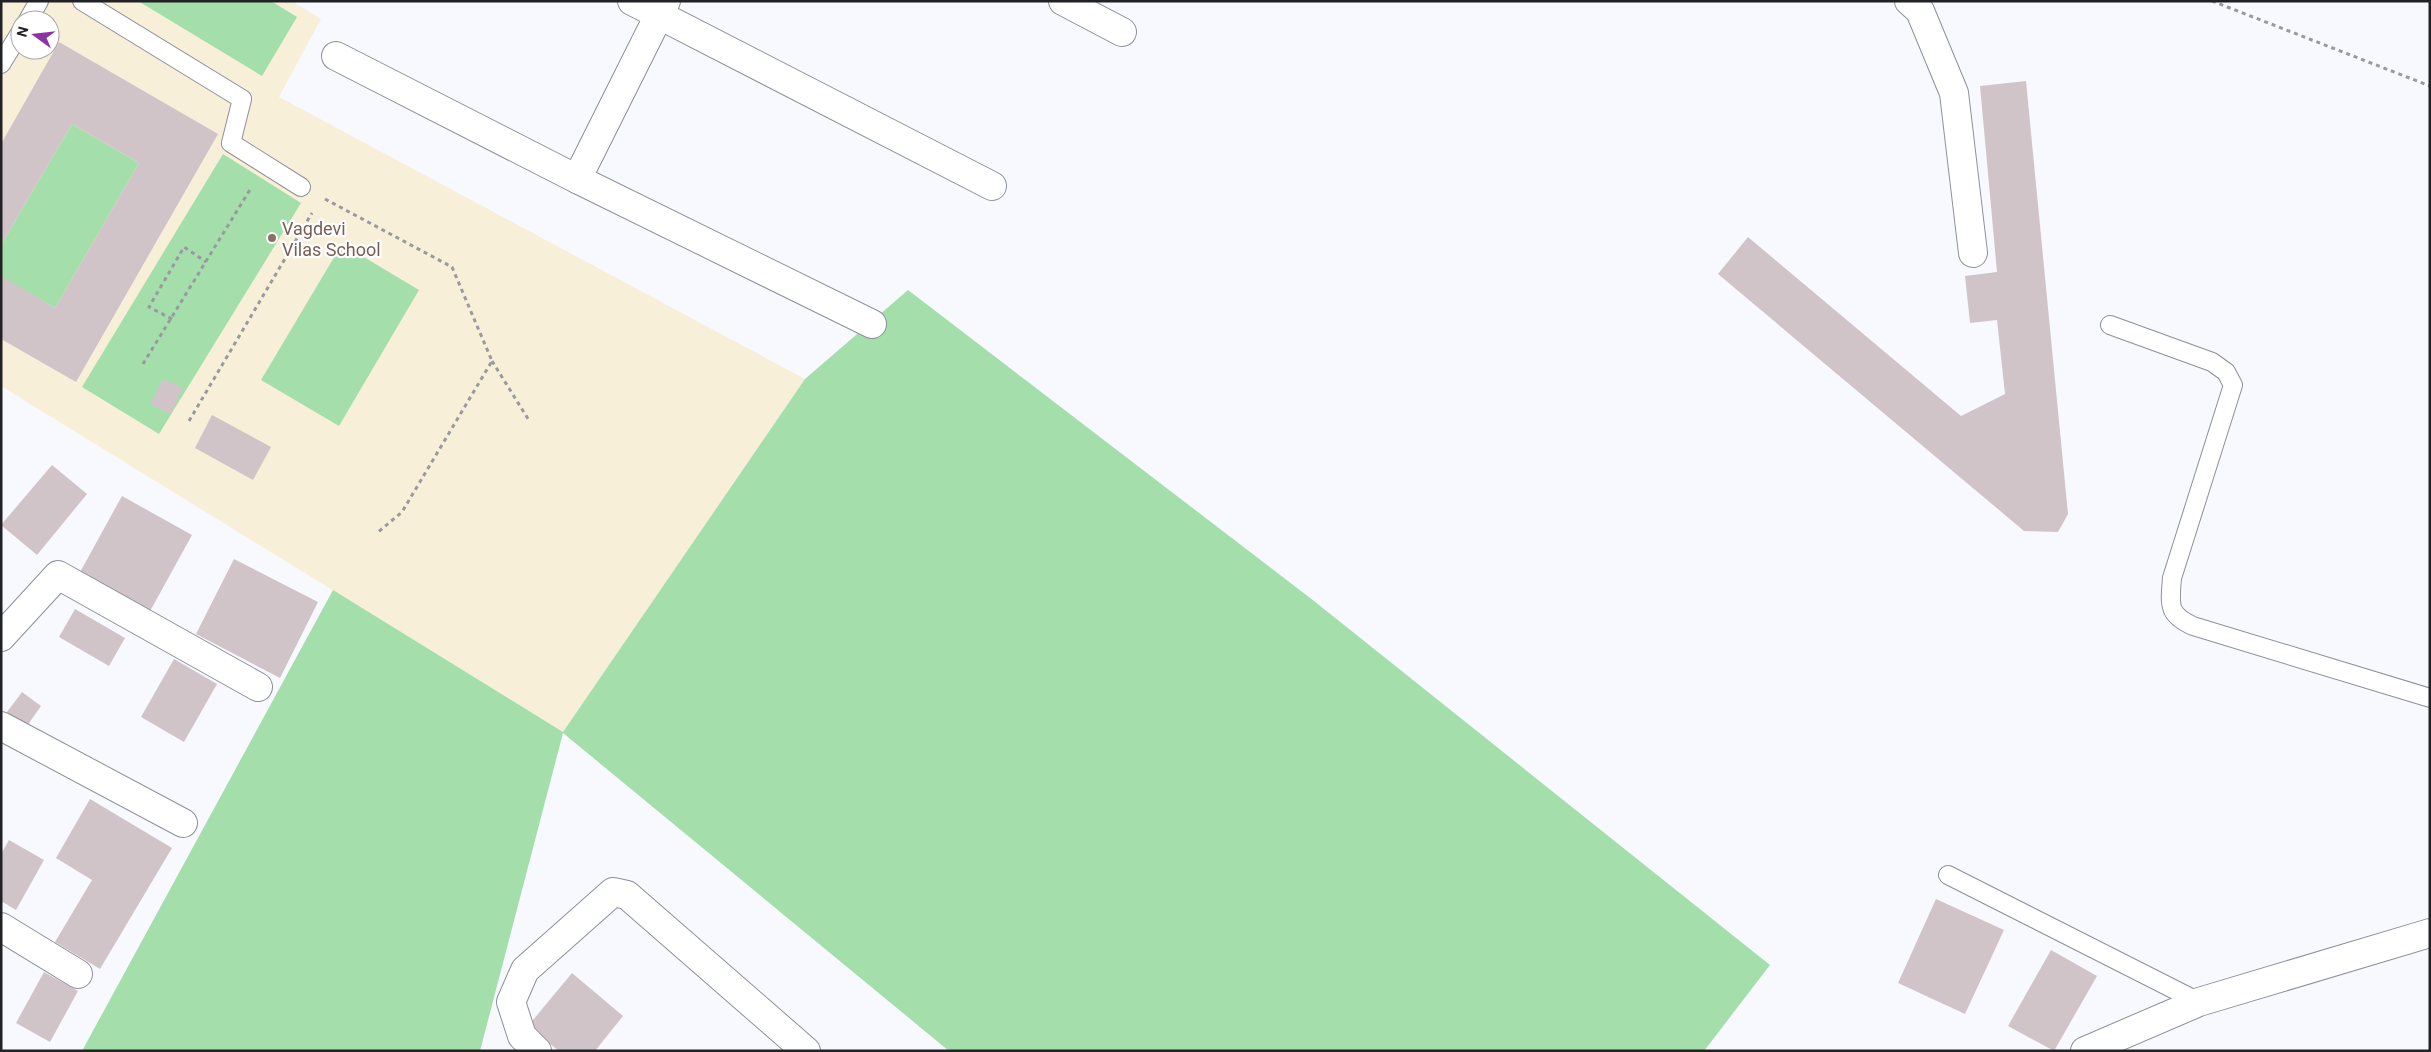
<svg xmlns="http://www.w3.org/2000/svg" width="2431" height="1052" viewBox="0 0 2431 1052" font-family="Roboto,sans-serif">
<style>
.education{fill:#f8efd9;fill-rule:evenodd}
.green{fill:#a4deab}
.building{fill:#d0c4c9}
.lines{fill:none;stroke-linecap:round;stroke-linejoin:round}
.service-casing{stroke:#8c909a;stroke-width:20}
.minor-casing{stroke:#8c909a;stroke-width:30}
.tertiary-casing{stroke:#8c909a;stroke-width:30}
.path{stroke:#999a9f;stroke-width:3;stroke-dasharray:4 4;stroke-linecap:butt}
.service{stroke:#fff;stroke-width:18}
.minor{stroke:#fff;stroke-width:28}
.tertiary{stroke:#fff;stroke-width:28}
.education-dot{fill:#8d6e63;stroke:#fff;stroke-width:2}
.labels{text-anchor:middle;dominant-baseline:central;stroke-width:4.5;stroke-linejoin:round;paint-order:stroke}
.education-label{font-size:18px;fill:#785e54;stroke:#fff;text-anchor:start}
</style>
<rect width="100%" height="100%" fill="#f8f9fe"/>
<path class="education" d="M 1,1 L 292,1 L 321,19 L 279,97 L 805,379 L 563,732 L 1,386 ZM 20,20 L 50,20 L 50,50 L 20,50 Z"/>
<g class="green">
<path d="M 138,1 L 271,1 L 297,17 L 262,76 Z"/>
<path d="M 72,124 L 139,163 L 55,308 L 1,277 L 1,245 Z"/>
<path d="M 223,154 L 301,203 L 159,434 L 82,387 Z"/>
<path d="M 342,244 L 419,290 L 339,426 L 261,380 Z"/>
<path d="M 908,290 L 1314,601 L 1770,965 L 1704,1051 L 949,1051 L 563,733 L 480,1051 L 82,1051 L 333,590 L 563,732 L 805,379 Z"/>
</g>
<g class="building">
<path d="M 59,42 L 218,134 L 76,382 L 1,339 L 1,276 L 55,308 L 139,163 L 72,124 L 1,245 L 1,144 Z"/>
<path d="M 2026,81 L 2068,514 L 2058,532 L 2024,531 L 1718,274 L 1748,237 L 1961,416 L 2005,394 L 1997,320 L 1970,323 L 1965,276 L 1997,272 L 1980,86 Z"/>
<path d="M 163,379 L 183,388 L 171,414 L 150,404 Z"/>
<path d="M 212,415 L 271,447 L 253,480 L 195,448 Z"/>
<path d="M 52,465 L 87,494 L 37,555 L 1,525 Z"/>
<path d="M 122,496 L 192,535 L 149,613 L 79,574 Z"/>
<path d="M 234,559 L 318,602 L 280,678 L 196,634 Z"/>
<path d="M 75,609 L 125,638 L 109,666 L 59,637 Z"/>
<path d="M 174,659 L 217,684 L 184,742 L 141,717 Z"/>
<path d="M 22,692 L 41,706 L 27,726 L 7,712 Z"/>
<path d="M 90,799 L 172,848 L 100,969 L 55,942 L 92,880 L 56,858 Z"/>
<path d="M 9,840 L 44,860 L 16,910 L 1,901 L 1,854 Z"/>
<path d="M 1936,899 L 2004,930 L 1965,1014 L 1898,983 Z"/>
<path d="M 2051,950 L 2097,976 L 2054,1051 L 2008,1026 Z"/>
<path d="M 44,972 L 78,991 L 50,1042 L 16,1023 Z"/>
<path d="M 572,973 L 623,1016 L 595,1051 L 559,1051 L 528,1026 Z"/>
</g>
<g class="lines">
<defs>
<g id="service">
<path d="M 82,1 L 242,99 L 231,143 L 301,187"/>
<path d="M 28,20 L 39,1"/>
<path d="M 1,64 L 20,33"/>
<path d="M 2110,325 L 2212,362 L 2226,372 L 2233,385 L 2172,578 C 2170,605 2167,614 2193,626 L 2430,698"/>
<path d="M 1948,875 L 2199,1002"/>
</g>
<g id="minor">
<path d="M 632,1 L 992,186"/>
<path d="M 1063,1 L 1122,32"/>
<path d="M 1909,1 L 1920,11 L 1954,93 L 1973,253"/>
<path d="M 336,56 L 577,179 L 666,1"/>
<path d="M 577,179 L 872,324"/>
<path d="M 1,637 L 58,575 L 258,687"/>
<path d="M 1,726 L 183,823"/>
<path d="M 1,927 L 78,974"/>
<path d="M 537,1051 L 522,1036 L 511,1002 L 525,970 L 613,892 L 627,895 L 806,1051"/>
</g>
<path id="tertiary" d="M 2085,1051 L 2199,1002 L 2430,933"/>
</defs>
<use href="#service" class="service-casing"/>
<use href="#minor" class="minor-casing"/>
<use href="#tertiary" class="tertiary-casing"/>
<g class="path">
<path d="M 2212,1 L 2430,86"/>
<path d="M 325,199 L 452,267 L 492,361 L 402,512 L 377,533"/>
<path d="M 172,319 L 149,307 L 184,247 L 206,262"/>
<path d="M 492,361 L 530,422"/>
<path d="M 143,364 L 251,188"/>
<path d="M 189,421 L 312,213"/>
</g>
<use href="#service" class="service"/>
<use href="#minor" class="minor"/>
<use href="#tertiary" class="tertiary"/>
</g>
<circle class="education-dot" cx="272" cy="238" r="5"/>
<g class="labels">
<g class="education-label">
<text x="282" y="228">Vagdevi<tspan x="282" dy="21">Vilas School</tspan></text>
</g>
</g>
<rect width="2431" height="1052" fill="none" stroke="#202226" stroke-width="5"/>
<g transform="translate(35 35) rotate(285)"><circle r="24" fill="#ffffff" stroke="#a6a7a8"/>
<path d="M0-4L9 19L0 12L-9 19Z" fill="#8a34a1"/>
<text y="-8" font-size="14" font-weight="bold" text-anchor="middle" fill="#202226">N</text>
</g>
</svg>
